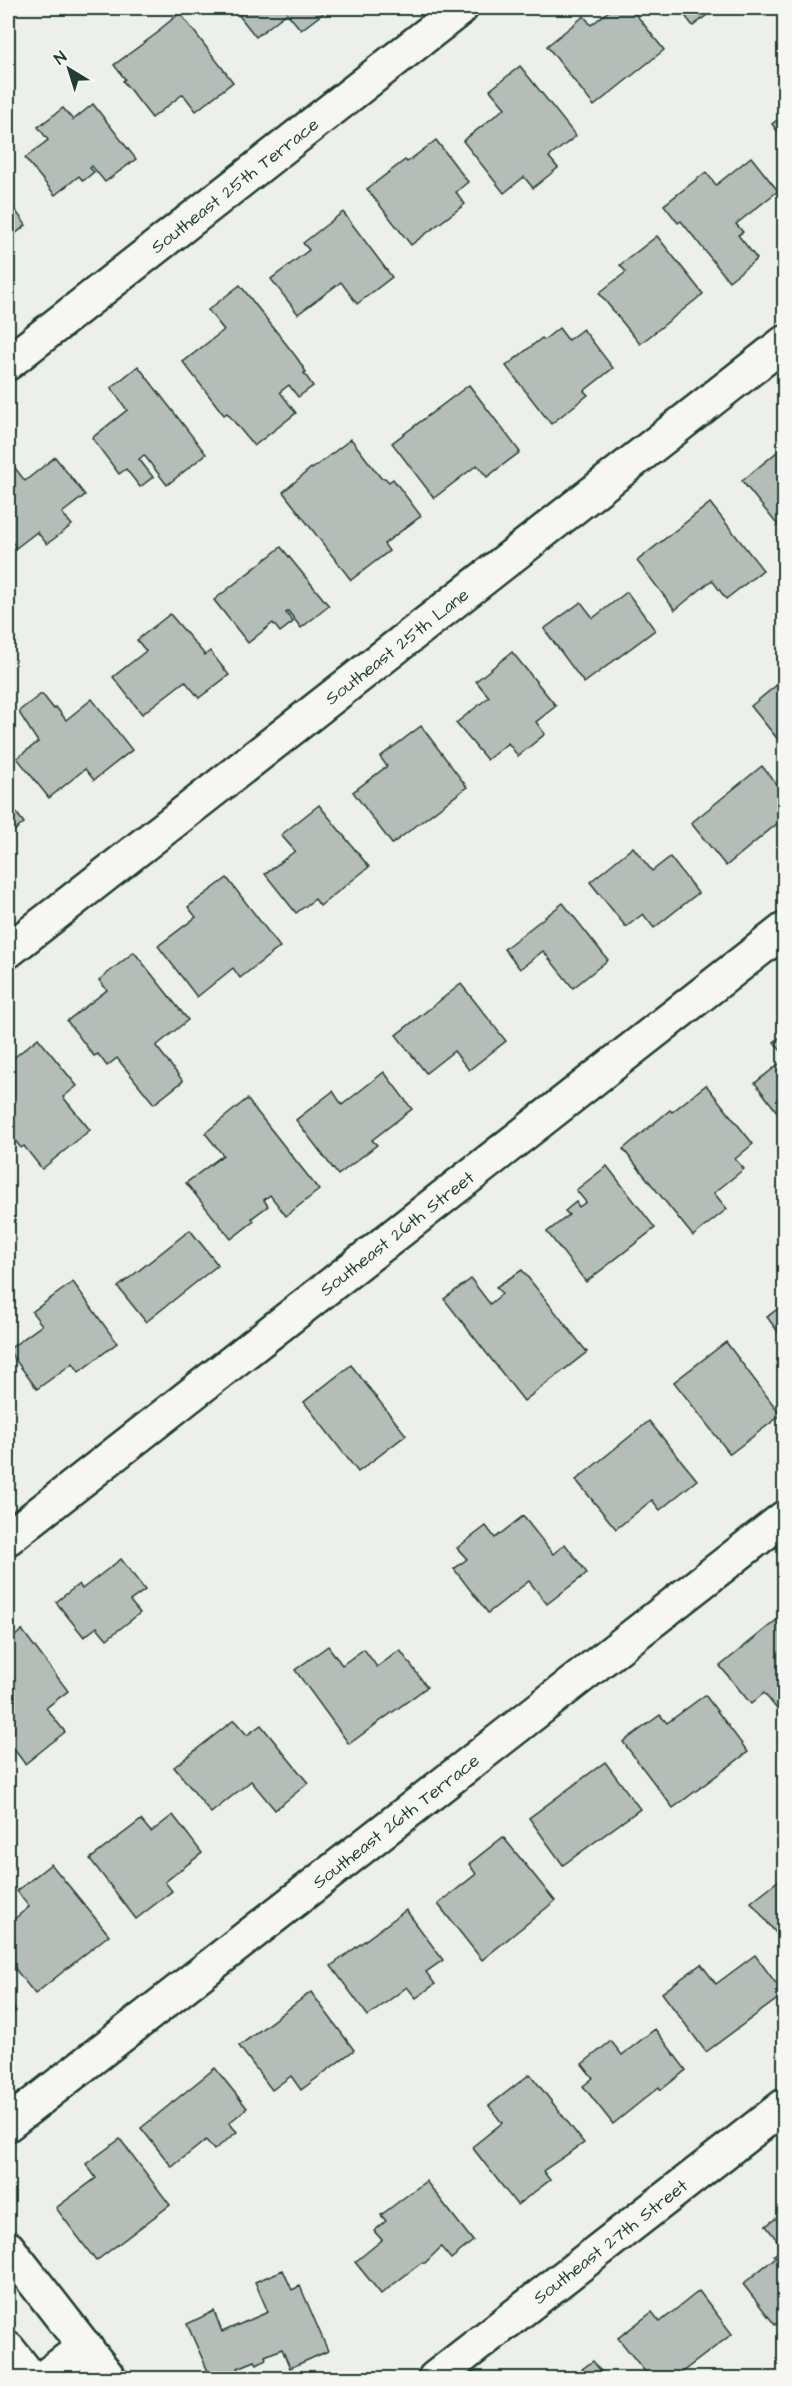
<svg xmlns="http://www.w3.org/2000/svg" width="792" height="2386" viewBox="0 0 792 2386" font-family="'Architects Daughter',sans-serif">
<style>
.building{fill:#b4bdb8;stroke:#1f3d34;stroke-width:1.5}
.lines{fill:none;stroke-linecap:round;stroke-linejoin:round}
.minor-casing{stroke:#1f3d34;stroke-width:38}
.major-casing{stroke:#1f3d34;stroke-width:38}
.minor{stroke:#f6f6f2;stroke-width:33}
.major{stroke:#f6f6f2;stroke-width:33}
.labels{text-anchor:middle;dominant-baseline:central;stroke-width:6;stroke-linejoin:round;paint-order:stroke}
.street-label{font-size:18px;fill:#1f3d34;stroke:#f6f6f2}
</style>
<rect width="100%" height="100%" fill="#edefea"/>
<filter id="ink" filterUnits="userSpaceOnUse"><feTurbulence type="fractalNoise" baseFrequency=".0167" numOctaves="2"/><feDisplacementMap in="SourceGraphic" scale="12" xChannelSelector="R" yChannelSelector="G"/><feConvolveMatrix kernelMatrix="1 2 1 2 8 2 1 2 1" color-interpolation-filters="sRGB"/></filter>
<g filter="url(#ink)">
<g class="building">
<path d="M 233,8 L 330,8 L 301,30 L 287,13 L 256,37 Z"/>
<path d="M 613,8 L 631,8 L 664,50 L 594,106 L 547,46 L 584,16 L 591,25 Z"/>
<path d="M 679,8 L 716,8 L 693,26 Z"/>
<path d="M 180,13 L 233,82 L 196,111 L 183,94 L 152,118 L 123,81 L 125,79 L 114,65 L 160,31 L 159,30 Z"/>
<path d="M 520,66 L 576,136 L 549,157 L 558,168 L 533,188 L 524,177 L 504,193 L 463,141 L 505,108 L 490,90 Z"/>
<path d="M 93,104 L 136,159 L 105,182 L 92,166 L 90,168 L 94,172 L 83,181 L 79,176 L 55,195 L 25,158 L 48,140 L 38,127 L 63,108 L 73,120 Z"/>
<path d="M 784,115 L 784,140 L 772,124 Z"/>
<path d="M 436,140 L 468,182 L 456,192 L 465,204 L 411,245 L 367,189 L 405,160 L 407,162 Z"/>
<path d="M 751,157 L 778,191 L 736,224 L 743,232 L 738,235 L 757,259 L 729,281 L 681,221 L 678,223 L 664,205 L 706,172 L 716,185 Z"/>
<path d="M 8,200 L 26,225 L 8,240 Z"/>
<path d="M 343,212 L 392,277 L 357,304 L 341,282 L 298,314 L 271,279 L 309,250 L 303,243 Z"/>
<path d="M 657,236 L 703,294 L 640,344 L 599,293 L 626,272 L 620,265 Z"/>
<path d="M 240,285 L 297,358 L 306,372 L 304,373 L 313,386 L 298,397 L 289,385 L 280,392 L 296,413 L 254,446 L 227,413 L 224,415 L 183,362 L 224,330 L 208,310 Z"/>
<path d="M 559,328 L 568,340 L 583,329 L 613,368 L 584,391 L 588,395 L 551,424 L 506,366 L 542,338 L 544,340 Z"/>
<path d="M 138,366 L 206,454 L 167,485 L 144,455 L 139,459 L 153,477 L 140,487 L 126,469 L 119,474 L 92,438 L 127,410 L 111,388 Z"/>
<path d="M 469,385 L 520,452 L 487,477 L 477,465 L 434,498 L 392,443 Z"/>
<path d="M 351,439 L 381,478 L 385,478 L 389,482 L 393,479 L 421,516 L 384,544 L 389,551 L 351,580 L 283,492 L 311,468 L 312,469 Z"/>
<path d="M 784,446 L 784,533 L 742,481 Z"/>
<path d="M 55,457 L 85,495 L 62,513 L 72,525 L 47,544 L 37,532 L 16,548 L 8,536 L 8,467 L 12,464 L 25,481 Z"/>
<path d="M 710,503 L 763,570 L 726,599 L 712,580 L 675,610 L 637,561 Z"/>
<path d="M 281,547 L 329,606 L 301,628 L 288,611 L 286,613 L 293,622 L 280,632 L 273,623 L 248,643 L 214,600 Z"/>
<path d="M 627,592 L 655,630 L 584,683 L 544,629 L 581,602 L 593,618 Z"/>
<path d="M 170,614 L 205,655 L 210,651 L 229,675 L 199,698 L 185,681 L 142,714 L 113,677 L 146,651 L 137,640 Z"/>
<path d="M 512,652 L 556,706 L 536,722 L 545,734 L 518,756 L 508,743 L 487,760 L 456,723 L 489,697 L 476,681 Z"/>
<path d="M 784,679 L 784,747 L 751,706 Z"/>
<path d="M 40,695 L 43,695 L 54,709 L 56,707 L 66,720 L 92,699 L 132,750 L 94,780 L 85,769 L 49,798 L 17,758 L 38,742 L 20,714 L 20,710 Z"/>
<path d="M 421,726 L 467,787 L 392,844 L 353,792 L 387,766 L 380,757 Z"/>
<path d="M 762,766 L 784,794 L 784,818 L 726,866 L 691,823 Z"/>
<path d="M 8,802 L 24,823 L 8,836 Z"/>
<path d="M 319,805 L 369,867 L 320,906 L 315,899 L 296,913 L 265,874 L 295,851 L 281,835 Z"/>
<path d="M 633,847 L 652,871 L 670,857 L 698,893 L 654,928 L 643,914 L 626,927 L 590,882 Z"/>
<path d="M 227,878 L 280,947 L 240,978 L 233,968 L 197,997 L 158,946 L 196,917 L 188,907 Z"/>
<path d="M 563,903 L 608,960 L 573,988 L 543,951 L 520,969 L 504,949 Z"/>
<path d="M 134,952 L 188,1020 L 156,1046 L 183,1081 L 154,1104 L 117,1058 L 107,1066 L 98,1054 L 94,1056 L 67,1021 L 107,990 L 99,980 Z"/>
<path d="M 461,984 L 506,1041 L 469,1070 L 454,1051 L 426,1073 L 396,1035 Z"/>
<path d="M 784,1034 L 784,1055 L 774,1042 Z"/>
<path d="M 38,1038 L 77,1086 L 63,1097 L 90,1130 L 42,1169 L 24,1146 L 21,1148 L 13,1138 L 8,1140 L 8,1058 L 10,1061 Z"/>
<path d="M 784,1060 L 784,1121 L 755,1083 Z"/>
<path d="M 384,1072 L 412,1109 L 372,1140 L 377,1145 L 338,1175 L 296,1120 L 333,1091 L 342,1105 Z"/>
<path d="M 706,1085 L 753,1144 L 735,1159 L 744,1169 L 714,1193 L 727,1209 L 693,1236 L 623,1149 L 670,1110 L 672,1112 Z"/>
<path d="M 247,1099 L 319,1190 L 286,1216 L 270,1195 L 264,1200 L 268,1206 L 252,1218 L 254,1221 L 231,1239 L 186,1183 L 223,1155 L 205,1133 Z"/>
<path d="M 607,1166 L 655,1228 L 586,1282 L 547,1232 L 569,1215 L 565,1211 L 576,1202 L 579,1207 L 586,1202 L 576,1190 Z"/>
<path d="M 190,1230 L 218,1265 L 146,1322 L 118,1287 Z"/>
<path d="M 522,1270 L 587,1352 L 524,1401 L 444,1299 L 471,1279 L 490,1304 L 502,1294 L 496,1287 Z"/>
<path d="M 73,1282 L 117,1343 L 79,1372 L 73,1363 L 37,1389 L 8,1350 L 42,1325 L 32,1312 Z"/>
<path d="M 784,1304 L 784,1340 L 767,1317 Z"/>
<path d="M 726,1342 L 781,1415 L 730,1454 L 674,1382 Z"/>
<path d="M 351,1365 L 406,1435 L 358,1472 L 304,1402 Z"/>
<path d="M 649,1421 L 697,1480 L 660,1510 L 652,1500 L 616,1529 L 576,1480 Z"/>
<path d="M 523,1516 L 553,1554 L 565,1544 L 587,1573 L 547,1604 L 529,1581 L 488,1613 L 454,1569 L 467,1559 L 457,1548 L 486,1526 L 495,1538 Z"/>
<path d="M 121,1559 L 145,1590 L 130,1601 L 140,1613 L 107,1639 L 97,1627 L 84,1637 L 56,1602 L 79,1584 L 82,1589 Z"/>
<path d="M 784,1614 L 784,1701 L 776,1708 L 764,1693 L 751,1704 L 720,1666 Z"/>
<path d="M 22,1630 L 68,1691 L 46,1708 L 65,1732 L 25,1764 L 8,1741 L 8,1642 Z"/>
<path d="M 328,1646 L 342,1665 L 364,1649 L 377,1667 L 400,1650 L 427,1687 L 349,1744 L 295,1670 Z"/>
<path d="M 705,1695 L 748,1752 L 673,1808 L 623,1742 L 660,1715 L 667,1723 Z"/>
<path d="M 234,1720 L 247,1735 L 261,1725 L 308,1783 L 275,1810 L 251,1781 L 211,1813 L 174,1767 Z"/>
<path d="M 605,1762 L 640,1809 L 563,1865 L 529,1818 Z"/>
<path d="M 173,1815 L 202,1853 L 165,1882 L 172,1891 L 136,1919 L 90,1859 L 141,1820 L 151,1832 Z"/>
<path d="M 503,1837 L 555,1901 L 482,1960 L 438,1904 L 476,1874 L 469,1864 Z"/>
<path d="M 51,1864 L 109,1935 L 35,1994 L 8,1960 L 8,1924 L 29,1907 L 17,1891 Z"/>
<path d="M 784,1876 L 784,1943 L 751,1902 Z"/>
<path d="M 406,1910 L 443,1960 L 426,1972 L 435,1984 L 416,1998 L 407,1987 L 368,2016 L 331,1966 Z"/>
<path d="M 755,1955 L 784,1994 L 706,2052 L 662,1993 L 701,1964 L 716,1984 Z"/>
<path d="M 311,1992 L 354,2050 L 301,2090 L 291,2076 L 272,2090 L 239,2046 Z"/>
<path d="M 8,1999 L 16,2011 L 8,2017 Z"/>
<path d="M 655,2029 L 686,2070 L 661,2090 L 659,2087 L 613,2124 L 583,2086 L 593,2078 L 582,2064 L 611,2041 L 622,2055 Z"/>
<path d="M 215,2068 L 247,2108 L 229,2123 L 237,2132 L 214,2150 L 206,2140 L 172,2167 L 141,2128 Z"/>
<path d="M 530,2074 L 584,2143 L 543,2171 L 550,2180 L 517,2205 L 472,2147 L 502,2123 L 489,2106 Z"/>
<path d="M 120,2139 L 170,2205 L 96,2261 L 56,2208 L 96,2178 L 86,2164 Z"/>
<path d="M 426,2181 L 473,2241 L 451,2259 L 441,2247 L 425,2263 L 421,2263 L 381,2294 L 355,2262 L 382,2240 L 374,2231 L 386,2221 L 381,2215 Z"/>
<path d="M 784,2212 L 784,2317 L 775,2325 L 743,2284 L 776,2257 L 774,2255 L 783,2248 L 766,2226 Z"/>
<path d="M 283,2270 L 292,2290 L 300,2286 L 328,2351 L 290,2368 L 282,2349 L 265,2356 L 266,2359 L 257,2364 L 255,2361 L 238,2368 L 243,2378 L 211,2378 L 187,2324 L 214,2311 L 222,2332 L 268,2312 L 255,2282 Z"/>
<path d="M 699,2291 L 732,2334 L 674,2378 L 650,2378 L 618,2338 L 652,2312 L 660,2322 Z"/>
<path d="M 593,2361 L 606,2378 L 570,2378 Z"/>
</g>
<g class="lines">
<defs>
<g id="minor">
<path id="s1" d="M 8,363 L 461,8"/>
<path id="s2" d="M 8,951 L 784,343"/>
<path id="s3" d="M 8,1538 L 784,930"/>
<path id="s4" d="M 8,2124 L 784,1518"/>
<path d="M 43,2378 L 85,2346"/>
<path id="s5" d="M 435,2378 L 784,2106"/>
</g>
<g id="major">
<path d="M 8,2248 L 109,2378"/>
<path d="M 8,2349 L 31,2378"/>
</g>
</defs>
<use href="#minor" class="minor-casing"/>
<use href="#major" class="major-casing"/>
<use href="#minor" class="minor"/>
<use href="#major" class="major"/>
</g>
</g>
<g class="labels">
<g class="street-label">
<text stroke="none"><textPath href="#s1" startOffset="288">Southeast 25th Terrace</textPath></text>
<text stroke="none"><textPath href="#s2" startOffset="494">Southeast 25th Lane</textPath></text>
<text stroke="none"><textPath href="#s3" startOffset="494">Southeast 26th Street</textPath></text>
<text stroke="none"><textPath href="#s4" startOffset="492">Southeast 26th Terrace</textPath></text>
<text stroke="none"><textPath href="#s5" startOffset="222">Southeast 27th Street</textPath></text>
</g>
</g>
<rect width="792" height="2386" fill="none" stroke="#f6f6f2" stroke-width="30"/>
<rect x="15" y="15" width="762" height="2356" fill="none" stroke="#1f3d34" stroke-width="2" filter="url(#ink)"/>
<g transform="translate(69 69) rotate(322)" stroke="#f6f6f2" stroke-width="4.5" paint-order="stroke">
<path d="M0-4.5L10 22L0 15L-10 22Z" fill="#1f3d34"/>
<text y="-9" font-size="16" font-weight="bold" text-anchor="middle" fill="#1f3d34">N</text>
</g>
</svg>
